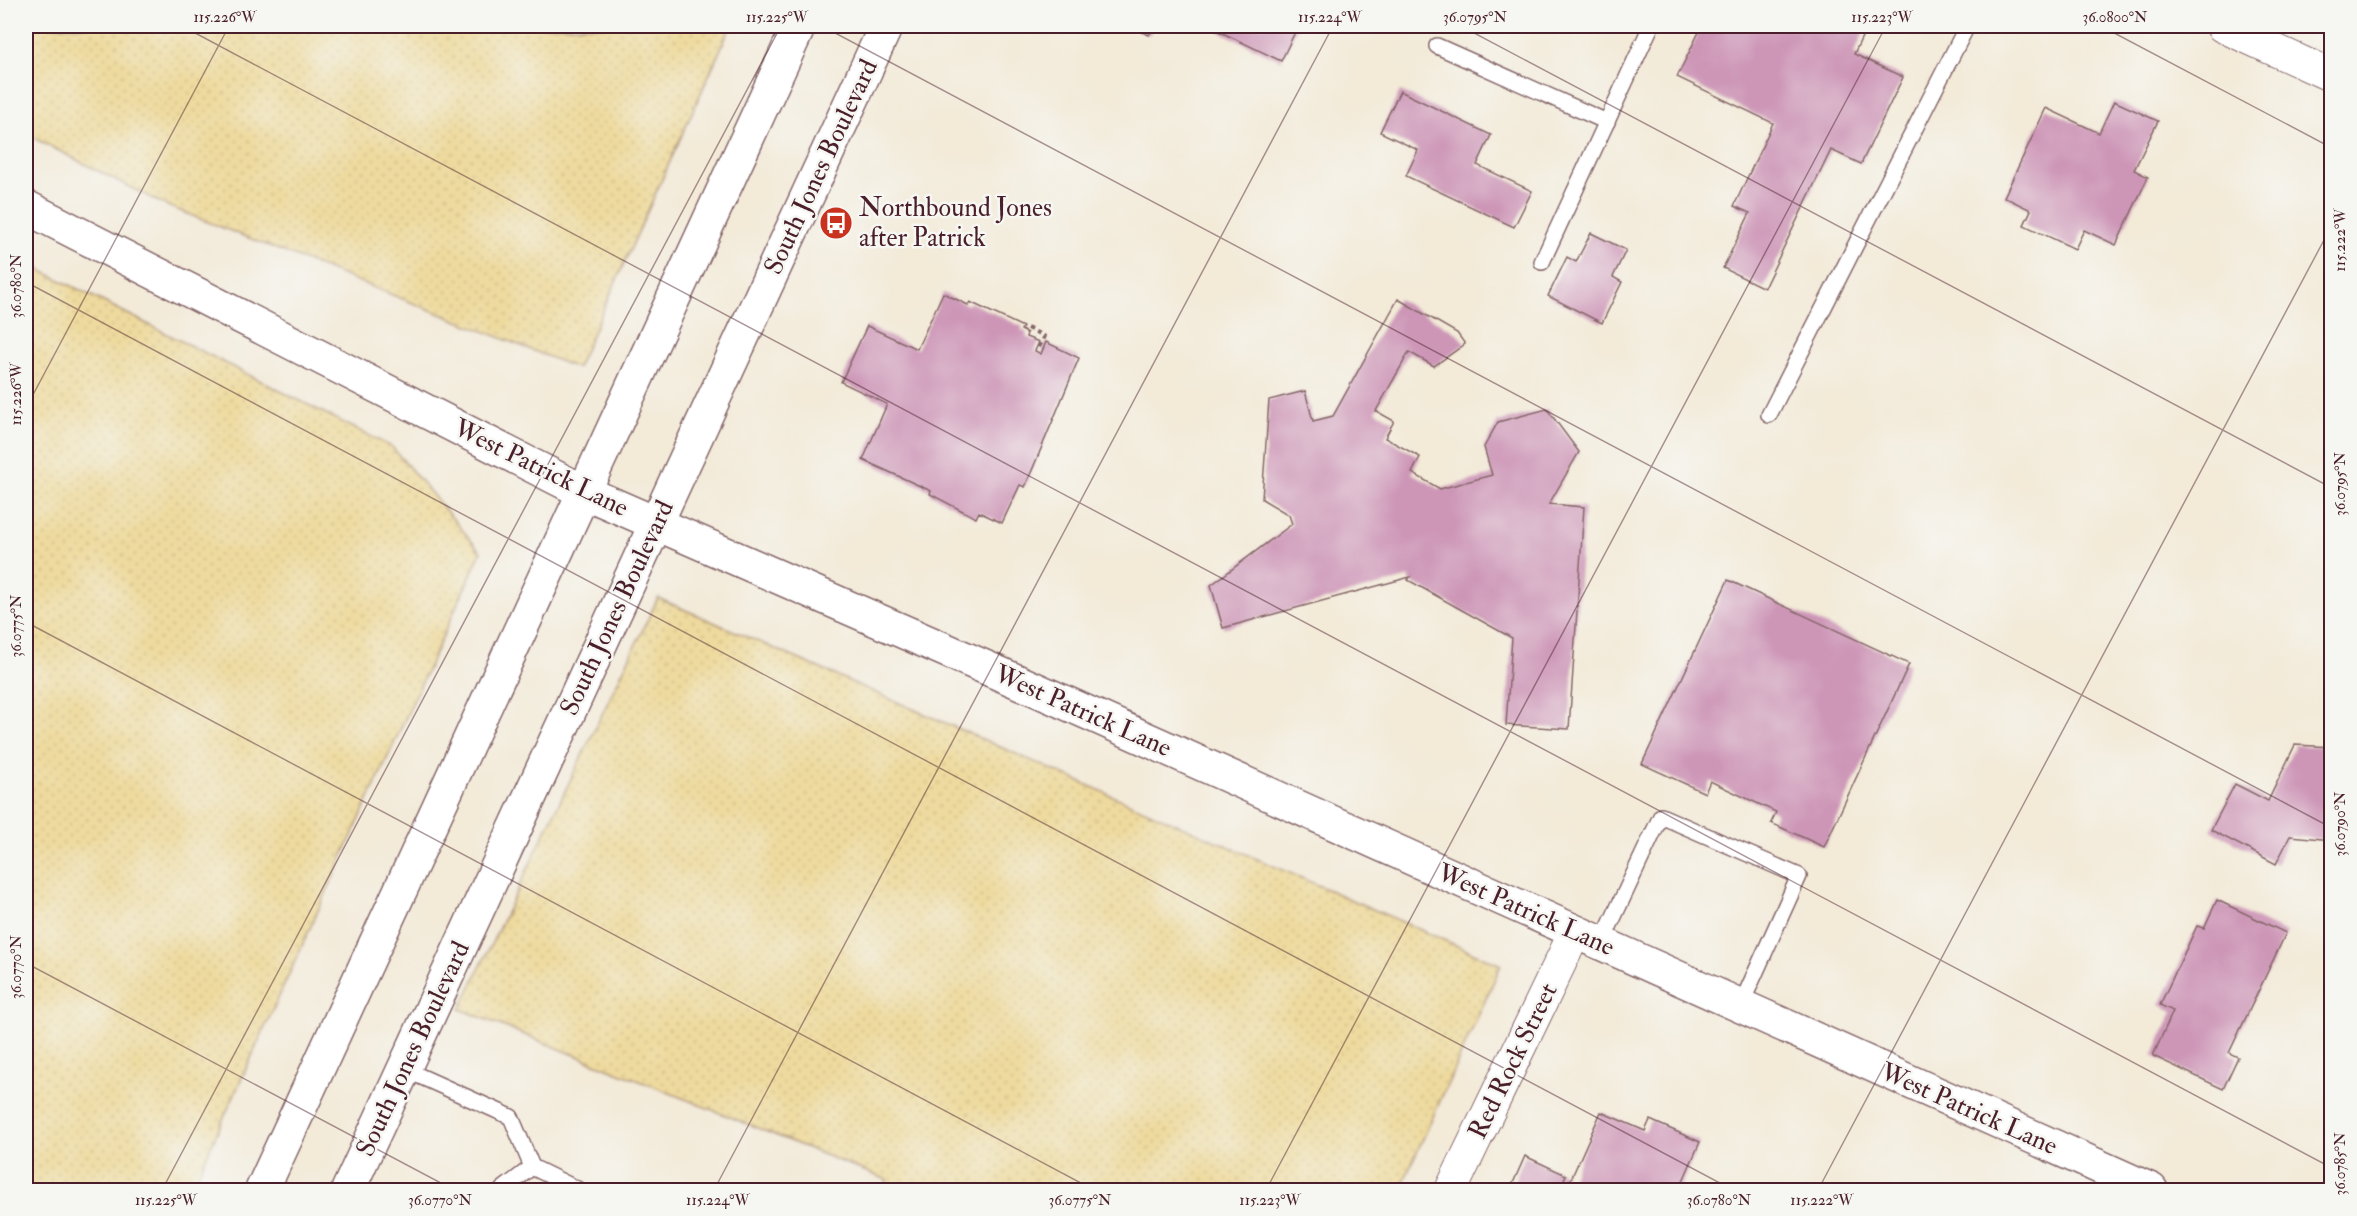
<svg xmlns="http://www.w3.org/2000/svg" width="2357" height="1216" viewBox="0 0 2357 1216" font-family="'IM FELL Double Pica',serif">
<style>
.sand{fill:url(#sand-dots);stroke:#9c7c64;stroke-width:1.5}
.building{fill:#cd96b7}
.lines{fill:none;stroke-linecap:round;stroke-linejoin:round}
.service-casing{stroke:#856668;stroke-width:18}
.minor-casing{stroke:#856668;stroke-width:34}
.tertiary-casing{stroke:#856668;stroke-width:36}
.primary-casing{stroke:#856668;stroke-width:36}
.path{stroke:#856668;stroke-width:4;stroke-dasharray:4.5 4.5;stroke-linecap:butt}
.service{stroke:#fff;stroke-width:15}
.minor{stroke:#fff;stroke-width:32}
.tertiary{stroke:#fff;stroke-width:33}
.primary{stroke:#fff;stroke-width:33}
.ticks{fill:none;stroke:#4a1f2b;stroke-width:1.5;stroke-opacity:0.45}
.labels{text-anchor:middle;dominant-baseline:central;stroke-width:5;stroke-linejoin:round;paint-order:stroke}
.street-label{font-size:26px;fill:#4a1f2b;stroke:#f6f6f2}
.poi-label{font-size:26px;fill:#4a1f2b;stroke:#f6f6f2;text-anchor:start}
.neatline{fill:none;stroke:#4a1f2b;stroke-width:2}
.ticks-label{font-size:15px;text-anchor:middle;fill:#4a1f2b}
</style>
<defs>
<pattern id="sand-dots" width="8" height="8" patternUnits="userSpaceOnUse" patternTransform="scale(1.5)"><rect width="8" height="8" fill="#eeda9e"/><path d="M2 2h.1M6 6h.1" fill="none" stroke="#cebb88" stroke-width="1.8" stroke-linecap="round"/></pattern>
</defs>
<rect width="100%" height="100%" fill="#f6f6f2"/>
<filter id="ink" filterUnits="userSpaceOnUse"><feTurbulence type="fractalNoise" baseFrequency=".0167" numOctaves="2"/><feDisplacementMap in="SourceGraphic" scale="12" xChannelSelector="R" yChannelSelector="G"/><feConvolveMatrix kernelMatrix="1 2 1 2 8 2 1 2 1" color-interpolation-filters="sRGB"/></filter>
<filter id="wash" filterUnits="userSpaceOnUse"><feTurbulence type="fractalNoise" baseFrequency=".008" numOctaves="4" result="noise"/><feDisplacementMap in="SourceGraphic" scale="24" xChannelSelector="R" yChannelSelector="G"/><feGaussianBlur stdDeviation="1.35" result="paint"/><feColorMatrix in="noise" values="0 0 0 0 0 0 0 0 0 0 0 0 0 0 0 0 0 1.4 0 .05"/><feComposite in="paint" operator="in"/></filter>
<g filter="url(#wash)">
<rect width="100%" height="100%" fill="#f3ead8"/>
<g class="sand">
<path d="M 26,26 L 731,26 L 577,368 L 165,205 L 26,134 Z"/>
<path d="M 26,263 L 392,447 L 481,552 L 191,1190 L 26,1190 Z"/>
<path d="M 658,598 L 1501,965 L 1400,1190 L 883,1190 L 887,1180 L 460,1009 Z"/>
</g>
<g id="blocks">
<g class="building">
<path d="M 1129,26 L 1154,26 L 1149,35 Z"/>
<path d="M 1208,26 L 1298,26 L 1281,61 Z"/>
<path d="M 1702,26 L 1867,26 L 1854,54 L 1903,77 L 1861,164 L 1831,150 L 1764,288 L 1723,268 L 1750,213 L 1734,206 L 1773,123 L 1677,77 Z"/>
<path d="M 1400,91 L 1491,135 L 1477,165 L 1532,191 L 1514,227 L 1406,176 L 1418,150 L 1380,132 Z"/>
<path d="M 2114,101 L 2158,121 L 2134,170 L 2148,177 L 2116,245 L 2084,230 L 2075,249 L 2024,225 L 2031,210 L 2004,197 L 2046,108 L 2099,133 Z"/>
<path d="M 1591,233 L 1626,250 L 1613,277 L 1622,282 L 1602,323 L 1548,296 L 1567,257 L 1576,262 Z"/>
<path d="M 943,293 L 968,305 L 970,302 L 1023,327 L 1021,330 L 1027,333 L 1026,337 L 1039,342 L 1035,351 L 1041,354 L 1046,342 L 1079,358 L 1025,487 L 1020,485 L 1002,523 L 979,512 L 976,518 L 930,494 L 931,491 L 863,460 L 887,404 L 841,382 L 867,326 L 917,349 Z"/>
<path d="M 1398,299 L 1457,333 L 1465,344 L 1434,366 L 1409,352 L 1376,411 L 1394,421 L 1385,438 L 1420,457 L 1412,473 L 1440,489 L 1492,475 L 1484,447 L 1498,422 L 1547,409 L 1579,452 L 1549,504 L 1584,507 L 1569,729 L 1506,725 L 1512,638 L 1408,580 L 1410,577 L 1223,628 L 1211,585 L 1292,524 L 1289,515 L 1262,499 L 1269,400 L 1305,391 L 1313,421 L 1333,416 Z"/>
<path d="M 1728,580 L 1909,664 L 1824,847 L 1771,823 L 1776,812 L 1710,781 L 1705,793 L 1642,764 Z"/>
<path d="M 2295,745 L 2332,747 L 2332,840 L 2290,836 L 2276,864 L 2211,830 L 2235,784 L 2268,801 Z"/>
<path d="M 2217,900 L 2286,933 L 2229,1053 L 2238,1057 L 2223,1089 L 2153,1056 L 2173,1011 L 2160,1005 L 2197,926 L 2204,928 Z"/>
<path d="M 1601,1112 L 1645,1131 L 1650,1120 L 1700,1142 L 1679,1190 L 1566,1190 Z"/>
<path d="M 1525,1156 L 1566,1175 L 1559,1190 L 1510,1190 Z"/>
</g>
</g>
</g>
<g filter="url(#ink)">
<use href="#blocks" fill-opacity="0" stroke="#856668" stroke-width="1.5"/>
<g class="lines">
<defs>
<g id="service">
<path d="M 1437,46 L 1607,122"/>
<path d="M 1542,262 L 1651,26"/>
<path d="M 1769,415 L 1967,26"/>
<path d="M 1601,944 L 1661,816 L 1799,876 L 1740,1007"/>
<path d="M 404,1069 L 511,1117 L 532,1167 L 502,1190"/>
<path d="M 532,1167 L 579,1190"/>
</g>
<g id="minor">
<path d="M 2222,26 L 2332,76"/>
<path d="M 1451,1190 L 1575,932"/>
</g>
<path id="tertiary" d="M 26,207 L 584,492 L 1037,690 L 2151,1190"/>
<g id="primary">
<path d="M 262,1190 L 799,26"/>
<path d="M 348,1190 L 886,26"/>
</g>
</defs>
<use href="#service" class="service-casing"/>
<use href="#minor" class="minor-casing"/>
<use href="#tertiary" class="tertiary-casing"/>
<use href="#primary" class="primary-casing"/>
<path class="path" d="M 1027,328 L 1044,336 L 1037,352"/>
<use href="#service" class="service"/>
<use href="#minor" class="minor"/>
<use href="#tertiary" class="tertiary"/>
<use href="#primary" class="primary"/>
</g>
</g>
<path class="ticks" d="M 182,26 L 2332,1168M 822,26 L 2332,828M 1461,26 L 2332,488M 2101,26 L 2332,148M 26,282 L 1733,1190M 26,408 L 229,26M 26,622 L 1094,1190M 26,963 L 454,1190M 162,1190 L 781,26M 714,1190 L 1333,26M 1266,1190 L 1886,26M 1818,1190 L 2332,225"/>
<defs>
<symbol id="bus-disc" viewBox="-11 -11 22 22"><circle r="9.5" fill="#c8321e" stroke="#f6f6f2"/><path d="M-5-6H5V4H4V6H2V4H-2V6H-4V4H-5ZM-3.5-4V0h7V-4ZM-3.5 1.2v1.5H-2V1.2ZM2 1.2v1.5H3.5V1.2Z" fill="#fff"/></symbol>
</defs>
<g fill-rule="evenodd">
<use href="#bus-disc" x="817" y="204" width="38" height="38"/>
</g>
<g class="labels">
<g class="street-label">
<text transform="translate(821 167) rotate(-65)">South Jones Boulevard</text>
<text transform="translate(541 468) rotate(26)">West Patrick Lane</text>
<text transform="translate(617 608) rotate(-65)">South Jones Boulevard</text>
<text transform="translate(1083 711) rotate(24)">West Patrick Lane</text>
<text transform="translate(1526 910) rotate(24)">West Patrick Lane</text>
<text transform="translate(413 1049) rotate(-65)">South Jones Boulevard</text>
<text transform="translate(1513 1061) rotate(-64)">Red Rock Street</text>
<text transform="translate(1969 1109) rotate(24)">West Patrick Lane</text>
</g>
<g class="poi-label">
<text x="859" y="208">Northbound Jones<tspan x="859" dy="30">after Patrick</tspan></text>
</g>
</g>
<rect width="2357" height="1216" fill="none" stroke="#f6f6f2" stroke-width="66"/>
<rect x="33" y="33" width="2291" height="1150" class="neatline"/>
<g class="ticks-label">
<text x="225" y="22">115.226°W</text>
<text x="777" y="22">115.225°W</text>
<text x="1330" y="22">115.224°W</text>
<text x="1475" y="22">36.0795°N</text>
<text x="1882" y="22">115.223°W</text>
<text x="2115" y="22">36.0800°N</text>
<text transform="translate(2340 240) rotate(-90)" y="5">115.222°W</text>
<text transform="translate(16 286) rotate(-90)" y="5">36.0780°N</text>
<text transform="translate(16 394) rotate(-90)" y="5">115.226°W</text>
<text transform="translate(2340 484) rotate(-90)" y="5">36.0795°N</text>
<text transform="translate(16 626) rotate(-90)" y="5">36.0775°N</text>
<text transform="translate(2340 824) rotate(-90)" y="5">36.0790°N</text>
<text transform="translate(16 967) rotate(-90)" y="5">36.0770°N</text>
<text transform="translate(2340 1164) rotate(-90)" y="5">36.0785°N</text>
<text x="166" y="1205">115.225°W</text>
<text x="440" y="1205">36.0770°N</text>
<text x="718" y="1205">115.224°W</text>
<text x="1080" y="1205">36.0775°N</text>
<text x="1270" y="1205">115.223°W</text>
<text x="1719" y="1205">36.0780°N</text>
<text x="1822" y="1205">115.222°W</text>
</g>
</svg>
